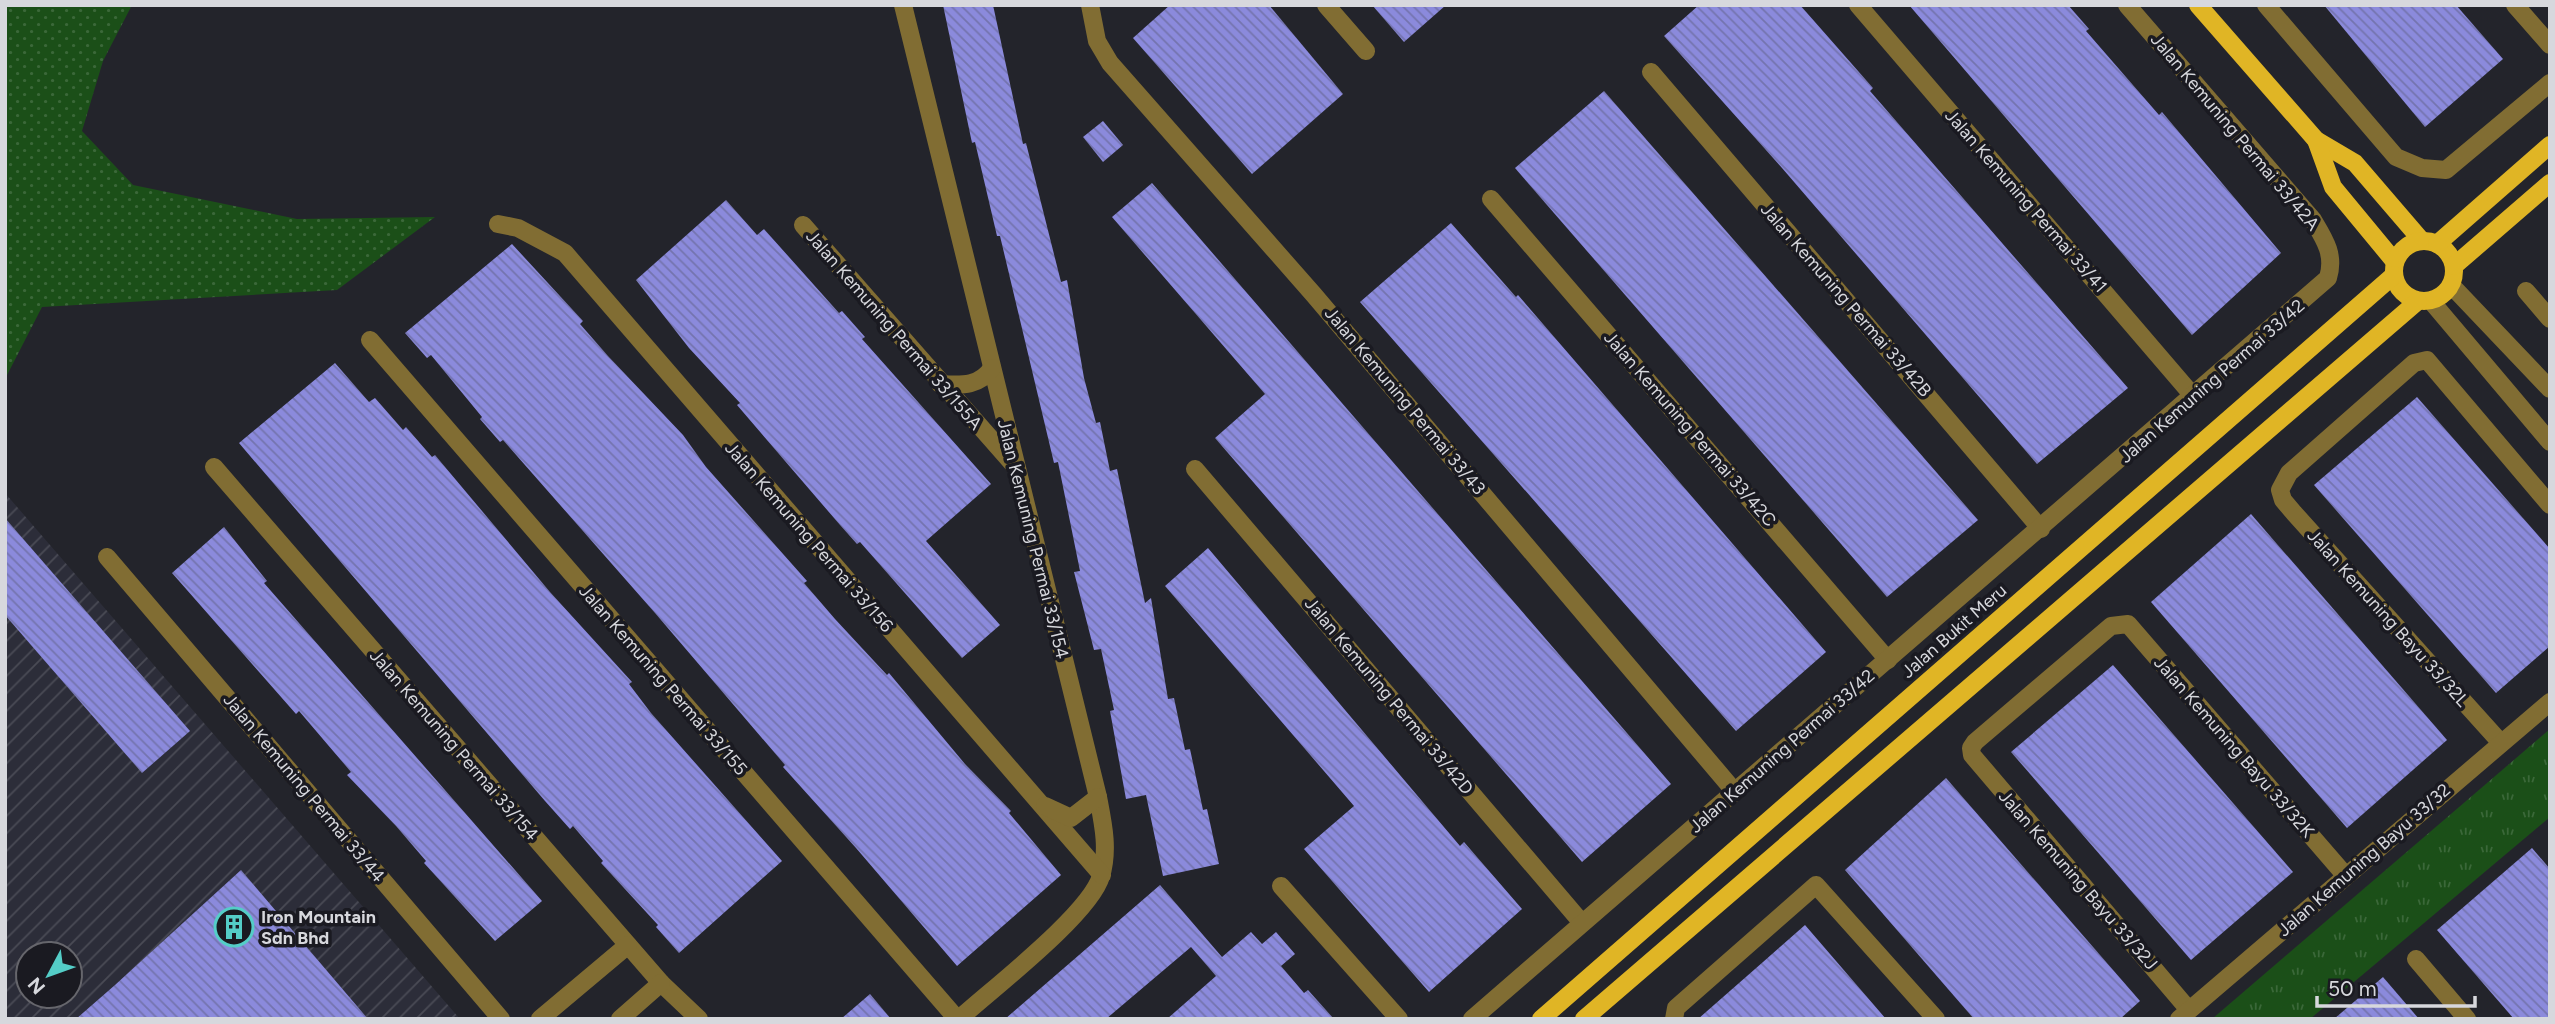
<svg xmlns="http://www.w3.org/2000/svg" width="2555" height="1024" viewBox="0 0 2555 1024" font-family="Figtree,sans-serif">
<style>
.industrial{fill:url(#industrial-furrows);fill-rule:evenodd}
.grass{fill:url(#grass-dots)}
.park{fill:url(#park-tufts)}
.building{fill:url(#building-back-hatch)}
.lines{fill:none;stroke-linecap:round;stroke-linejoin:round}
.minor{stroke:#816d33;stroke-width:18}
.major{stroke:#e0b525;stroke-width:18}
.labels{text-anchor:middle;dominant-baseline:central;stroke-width:7;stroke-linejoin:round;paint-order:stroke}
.street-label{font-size:18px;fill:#d7d8dd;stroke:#1a1a21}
.poi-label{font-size:18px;font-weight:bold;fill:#d7d8dd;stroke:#1a1a21;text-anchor:start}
</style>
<defs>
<pattern id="industrial-furrows" width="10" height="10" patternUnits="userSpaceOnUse" patternTransform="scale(1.75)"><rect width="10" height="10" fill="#2c2d39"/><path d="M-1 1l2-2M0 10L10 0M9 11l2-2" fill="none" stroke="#4a4b55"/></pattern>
<pattern id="grass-dots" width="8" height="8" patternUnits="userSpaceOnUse" patternTransform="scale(1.75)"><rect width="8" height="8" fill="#1b4f18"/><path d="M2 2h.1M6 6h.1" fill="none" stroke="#3b6839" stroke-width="1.8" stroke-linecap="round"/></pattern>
<pattern id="park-tufts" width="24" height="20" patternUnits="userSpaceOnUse" patternTransform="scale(1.75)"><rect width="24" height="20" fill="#1b4f18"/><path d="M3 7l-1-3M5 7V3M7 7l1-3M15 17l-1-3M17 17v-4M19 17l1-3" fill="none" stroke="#3b6839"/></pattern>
<pattern id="building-back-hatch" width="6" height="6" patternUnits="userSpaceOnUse" patternTransform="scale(1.75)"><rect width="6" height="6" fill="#8b8adc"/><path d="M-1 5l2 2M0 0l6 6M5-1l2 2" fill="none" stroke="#7474ae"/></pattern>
</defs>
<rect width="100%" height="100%" fill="#23242b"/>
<path class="industrial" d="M 5,493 L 460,1019 L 5,1019 ZM 28,954 L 70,954 L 70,996 L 28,996 Z"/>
<path class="grass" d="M 5,5 L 132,5 L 103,61 L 82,131 L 133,185 L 297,219 L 435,217 L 337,290 L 42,307 L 5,379 Z"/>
<path class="park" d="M 2550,729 L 2550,817 L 2310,1019 L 2212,1019 Z"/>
<g class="building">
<path d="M 943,5 L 993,5 L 1023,144 L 1026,143 L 1061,282 L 1067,280 L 1084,378 L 1096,423 L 1100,422 L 1110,471 L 1117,469 L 1145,603 L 1151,598 L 1168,699 L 1174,698 L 1185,750 L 1190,749 L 1203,810 L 1207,809 L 1219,864 L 1163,876 L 1146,795 L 1126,799 L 1110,711 L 1114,710 L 1101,649 L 1094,650 L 1074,572 L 1080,571 L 1058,462 L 1054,463 L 1000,236 L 997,236 L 975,142 L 972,143 Z"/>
<path d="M 1170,5 L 1269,5 L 1343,94 L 1252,174 L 1133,38 Z"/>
<path d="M 1372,5 L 1446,5 L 1404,42 Z"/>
<path d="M 1699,5 L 1800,5 L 1873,88 L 1870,91 L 2128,388 L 2037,464 L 1782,168 L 1664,36 Z"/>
<path d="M 1909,5 L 2068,5 L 2089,29 L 2086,31 L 2159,115 L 2162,112 L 2281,253 L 2192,335 Z"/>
<path d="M 2324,5 L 2456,5 L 2503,59 L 2425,127 Z"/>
<path d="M 1604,91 L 1978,520 L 1887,597 L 1515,168 Z"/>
<path d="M 1103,121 L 1123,145 L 1103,162 L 1083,137 Z"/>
<path d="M 1152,183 L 1671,784 L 1582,862 L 1215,438 L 1265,394 L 1112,217 Z"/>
<path d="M 726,200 L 757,235 L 764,229 L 839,313 L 842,311 L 865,337 L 862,339 L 991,484 L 926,541 L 1000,625 L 962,658 L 860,542 L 857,544 L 840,525 L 737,405 L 740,403 L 689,348 L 636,280 Z"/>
<path d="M 1451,223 L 1516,297 L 1518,295 L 1826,652 L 1736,731 L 1360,302 Z"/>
<path d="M 512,244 L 583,321 L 580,324 L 608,356 L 683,435 L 706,467 L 807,581 L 804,583 L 835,619 L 887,675 L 889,673 L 965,764 L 1011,811 L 1009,813 L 1061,875 L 957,966 L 856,848 L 783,767 L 785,765 L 655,613 L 503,440 L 500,442 L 480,419 L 482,417 L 431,355 L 427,358 L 405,333 Z"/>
<path d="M 335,363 L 369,402 L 375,398 L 403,430 L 406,427 L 432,457 L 435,455 L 550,592 L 632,682 L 629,684 L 651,713 L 782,861 L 679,953 L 656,927 L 658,925 L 601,863 L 603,861 L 573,826 L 570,829 L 545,801 L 239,443 Z"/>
<path d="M 2417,397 L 2550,549 L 2550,646 L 2496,693 L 2314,485 Z"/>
<path d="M 2251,514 L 2447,740 L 2347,828 L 2151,602 Z"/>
<path d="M 5,518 L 190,731 L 142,773 L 5,615 Z"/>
<path d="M 224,527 L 267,581 L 264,583 L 542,901 L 495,941 L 424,863 L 426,861 L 396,826 L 347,775 L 351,772 L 299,711 L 296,714 L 172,573 Z"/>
<path d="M 1208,548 L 1460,846 L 1464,842 L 1522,909 L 1429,992 L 1304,849 L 1354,806 L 1165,586 Z"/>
<path d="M 2113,665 L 2293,872 L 2191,960 L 2011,752 Z"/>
<path d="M 1946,778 L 2140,1001 L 2120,1019 L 1974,1019 L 1845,870 Z"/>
<path d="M 2532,848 L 2550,869 L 2550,1019 L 2514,1019 L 2437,930 Z"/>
<path d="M 241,870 L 368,1019 L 76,1019 L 115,985 Z"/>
<path d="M 1160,885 L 1222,957 L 1251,932 L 1262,944 L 1276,932 L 1295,954 L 1281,966 L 1304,993 L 1308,990 L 1334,1019 L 1167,1019 L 1216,976 L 1191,947 L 1106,1019 L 1005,1019 Z"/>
<path d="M 1805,925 L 1886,1019 L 1698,1019 L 1763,962 Z"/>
<path d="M 2383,977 L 2419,1019 L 2334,1019 Z"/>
<path d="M 870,994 L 891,1019 L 841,1019 Z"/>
</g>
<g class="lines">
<g class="minor">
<path d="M 903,5 L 1098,797 C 1103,823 1109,850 1101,876 C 1090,914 992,989 959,1019"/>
<path d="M 1090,5 L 1097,41 L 1110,63 L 1314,295 L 1735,792"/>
<path d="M 1326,5 L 1366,51"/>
<path d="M 1858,5 L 2194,397"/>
<path d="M 2266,5 L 2396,157 L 2422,168 L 2446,170 L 2550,83"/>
<path d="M 2515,5 L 2550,45"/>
<path d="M 1651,72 L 2041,529"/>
<path d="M 1491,199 L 1888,660"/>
<path d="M 498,224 L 518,228 L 565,253 L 1102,875"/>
<path d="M 803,225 L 1014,465"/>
<path d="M 2451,285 L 2550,389"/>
<path d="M 2526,291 L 2550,319"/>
<path d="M 2431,301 L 2550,442"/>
<path d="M 370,340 L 957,1019"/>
<path d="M 940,384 C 961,385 979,387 992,368"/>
<path d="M 214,467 L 661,983 L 699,1019"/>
<path d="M 1195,469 L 1582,923"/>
<path d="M 107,557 L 501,1019"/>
<path d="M 2501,743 L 2294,513 L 2283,500 L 2280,490 L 2289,473 L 2414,363 L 2427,360 L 2550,505"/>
<path d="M 1045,806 L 1071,818 L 1098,797"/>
<path d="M 1281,886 L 1399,1019"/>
<path d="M 2416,959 L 2467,1019"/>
<path d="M 2189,1010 L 1972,755 L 1971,748 L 1975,742 L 2111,626 L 2128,624 L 2345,875"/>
<path d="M 540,1019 L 628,945"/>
<path d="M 620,1019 L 661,983"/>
<path d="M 1472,1019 L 2328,278 C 2335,255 2325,240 2313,220 L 2127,5"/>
<path d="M 1674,1019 L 1676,1008 L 1816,885 L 1936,1019"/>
<path d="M 2179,1019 L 2550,702"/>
</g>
<g class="major">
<path d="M 2198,5 L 2316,140 L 2355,163 L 2422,241"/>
<path d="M 2316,140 L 2333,187 L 2395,262"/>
<circle cx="2424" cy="271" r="30"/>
<path d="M 2437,244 L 2550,145"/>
<path d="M 2454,266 L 2550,183"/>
<path d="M 1541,1019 L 2394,275"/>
<path d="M 1584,1019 L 2418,301"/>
</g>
</g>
<defs>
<symbol id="building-ring" viewBox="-11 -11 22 22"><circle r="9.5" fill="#1a1a21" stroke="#54cdc7" stroke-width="1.5"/><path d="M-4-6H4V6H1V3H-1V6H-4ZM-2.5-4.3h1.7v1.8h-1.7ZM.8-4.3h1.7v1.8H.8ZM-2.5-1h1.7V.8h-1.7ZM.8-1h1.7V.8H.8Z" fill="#54cdc7"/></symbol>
</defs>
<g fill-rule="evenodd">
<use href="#building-ring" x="212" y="905" width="44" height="44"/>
</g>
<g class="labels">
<g class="street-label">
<text transform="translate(2235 132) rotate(50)">Jalan Kemuning Permai 33/42A</text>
<text transform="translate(2026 201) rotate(49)">Jalan Kemuning Permai 33/41</text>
<text transform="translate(1846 300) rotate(49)">Jalan Kemuning Permai 33/42B</text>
<text transform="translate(894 330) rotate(49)">Jalan Kemuning Permai 33/155A</text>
<text transform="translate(2212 381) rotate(-41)">Jalan Kemuning Permai 33/42</text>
<text transform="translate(1405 401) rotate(50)">Jalan Kemuning Permai 33/43</text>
<text transform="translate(1690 429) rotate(49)">Jalan Kemuning Permai 33/42C</text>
<text transform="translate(809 537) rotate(49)">Jalan Kemuning Permai 33/156</text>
<text transform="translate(1033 539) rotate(76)">Jalan Kemuning Permai 33/154</text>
<text transform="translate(2388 618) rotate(48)">Jalan Kemuning Bayu 33/32L</text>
<text transform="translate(1954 631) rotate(-41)">Jalan Bukit Meru</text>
<text transform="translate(663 680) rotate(49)">Jalan Kemuning Permai 33/155</text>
<text transform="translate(1389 696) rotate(50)">Jalan Kemuning Permai 33/42D</text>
<text transform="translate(454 745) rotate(49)">Jalan Kemuning Permai 33/154</text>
<text transform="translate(2234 747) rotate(49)">Jalan Kemuning Bayu 33/32K</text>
<text transform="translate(1782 751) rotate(-41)">Jalan Kemuning Permai 33/42</text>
<text transform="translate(304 788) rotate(50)">Jalan Kemuning Permai 33/44</text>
<text transform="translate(2364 860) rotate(-41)">Jalan Kemuning Bayu 33/32</text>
<text transform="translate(2078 880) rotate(49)">Jalan Kemuning Bayu 33/32J</text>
</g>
<g class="poi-label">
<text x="261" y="917">Iron Mountain<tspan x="261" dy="21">Sdn Bhd</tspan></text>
</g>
</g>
<rect width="2555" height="1024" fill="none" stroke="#d7d8dd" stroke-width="14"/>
<g transform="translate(49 975) rotate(229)"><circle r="33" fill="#1a1a21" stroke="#66666c" stroke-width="2"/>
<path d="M0-5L12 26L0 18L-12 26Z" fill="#54cdc7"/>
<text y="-10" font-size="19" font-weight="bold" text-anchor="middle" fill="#d7d8dd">N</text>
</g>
<path d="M2317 996v10h158v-10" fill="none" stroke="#d7d8dd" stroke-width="3.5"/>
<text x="2328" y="996" font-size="21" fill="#d7d8dd" stroke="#1a1a21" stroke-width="5" paint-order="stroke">50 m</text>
</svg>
